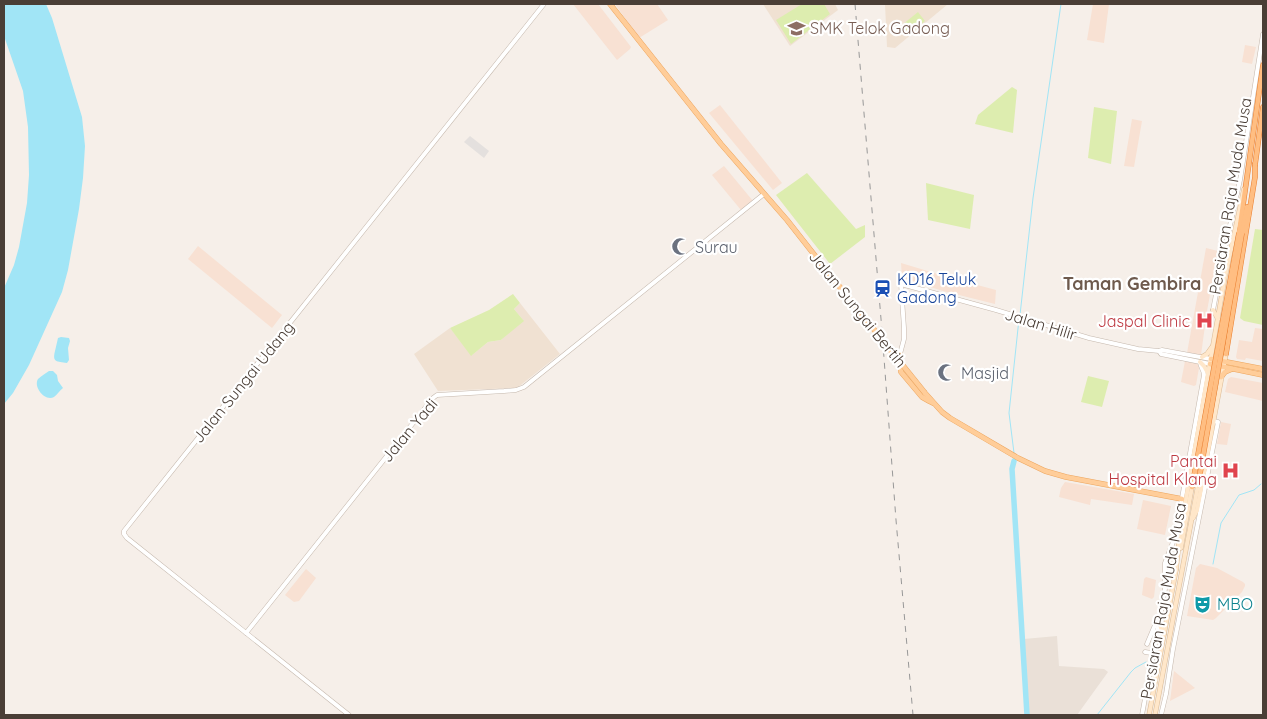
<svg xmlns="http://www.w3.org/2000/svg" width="1267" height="719" viewBox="0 0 1267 719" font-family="Quicksand,sans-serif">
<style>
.residential{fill:#eae0d7}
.commercial{fill:#f8e1d3}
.education{fill:#f0e1d2}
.green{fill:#ddedaf}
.parking{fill:#e4e0de}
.water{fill:#a1e5f6}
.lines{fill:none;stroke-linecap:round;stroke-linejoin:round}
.stream{stroke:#a1e5f6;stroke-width:1}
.river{stroke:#a1e5f6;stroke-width:5.5}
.tertiary-casing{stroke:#c5b8ad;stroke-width:5}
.secondary-casing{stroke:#dcbc97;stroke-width:5}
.primary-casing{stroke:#eda65f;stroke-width:5.5}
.trunk-casing{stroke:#ea7f2f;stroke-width:5.5}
.tertiary{stroke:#fff;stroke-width:4}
.secondary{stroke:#ffe7ca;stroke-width:4}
.primary{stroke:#ffcd99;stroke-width:4.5}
.trunk{stroke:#ffbe82;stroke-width:4.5}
.rail{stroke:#989898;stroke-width:1;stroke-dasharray:6 6;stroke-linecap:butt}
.primary-bridge-casing{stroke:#eda65f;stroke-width:5.5;stroke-linecap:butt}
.trunk-bridge-casing{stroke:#ea7f2f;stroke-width:5.5;stroke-linecap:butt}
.primary-bridge{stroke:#ffcd99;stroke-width:4.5}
.trunk-bridge{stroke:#ffbe82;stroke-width:4.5}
.labels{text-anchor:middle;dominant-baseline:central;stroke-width:4.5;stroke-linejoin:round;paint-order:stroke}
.education-label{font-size:16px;fill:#785e54;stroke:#fff;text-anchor:start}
.street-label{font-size:16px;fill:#4a3e36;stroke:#fff}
.worship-label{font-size:16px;fill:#5b616d;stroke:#fff;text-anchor:start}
.transit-label{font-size:16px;fill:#164399;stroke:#fff;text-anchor:start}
.health-label{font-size:16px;fill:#be3a42;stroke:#fff;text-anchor:end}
.culture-label{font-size:16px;fill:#0d838f;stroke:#fff;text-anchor:start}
.neighbourhood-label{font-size:18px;font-weight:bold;fill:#6e5a4d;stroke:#fff}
</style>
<rect width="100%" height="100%" fill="#f6efe9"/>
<path class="residential" d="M 1057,636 L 1059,666 L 1104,669 L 1108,672 L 1077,715 L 1029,715 L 1024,639 Z"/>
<g class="commercial">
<path d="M 573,4 L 598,4 L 631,47 L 630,49 L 617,60 Z"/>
<path d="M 615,4 L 657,4 L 668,20 L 639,38 Z"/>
<path d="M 1093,4 L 1109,4 L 1104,43 L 1087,40 Z"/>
<path d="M 1245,45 L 1256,47 L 1252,64 L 1242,62 Z"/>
<path d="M 720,105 L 782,183 L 773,190 L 709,113 Z"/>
<path d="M 1132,119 L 1142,121 L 1134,167 L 1124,166 Z"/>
<path d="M 724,166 L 753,201 L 741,210 L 712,175 Z"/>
<path d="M 198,246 L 282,315 L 272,328 L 188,259 Z"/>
<path d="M 1206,248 L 1218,251 L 1207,311 L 1201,355 L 1187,353 Z"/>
<path d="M 901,263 L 951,278 L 996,290 L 995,304 L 943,291 L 902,278 Z"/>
<path d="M 1255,328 L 1263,329 L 1263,361 L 1246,358 L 1245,360 L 1237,359 L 1236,357 L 1239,340 L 1252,342 Z"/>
<path d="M 1185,361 L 1198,363 L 1199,368 L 1196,385 L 1194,386 L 1181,382 Z"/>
<path d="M 1231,377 L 1263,383 L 1263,401 L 1225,392 L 1228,379 Z"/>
<path d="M 1221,422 L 1231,424 L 1227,445 L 1217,444 Z"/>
<path d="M 1065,482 L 1134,494 L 1132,505 L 1091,499 L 1090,505 L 1059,497 L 1061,488 Z"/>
<path d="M 1143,500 L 1171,506 L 1165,535 L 1137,529 Z"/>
<path d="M 1200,564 L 1217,568 L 1243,582 L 1245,584 L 1245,586 L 1242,592 L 1216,618 L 1213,620 L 1187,616 L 1196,568 Z"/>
<path d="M 306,569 L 316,578 L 299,601 L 294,602 L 285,595 Z"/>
<path d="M 1146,577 L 1156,580 L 1154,597 L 1152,599 L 1142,595 L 1144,579 Z"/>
<path d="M 1174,671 L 1195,688 L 1170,701 Z"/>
</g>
<g class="education">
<path d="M 763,4 L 835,4 L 838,10 L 790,46 Z"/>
<path d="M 885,4 L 948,4 L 895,48 L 887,47 Z"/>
<path d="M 520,303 L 560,354 L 517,388 L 438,391 L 414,354 L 450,328 L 472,355 L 488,342 L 501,340 L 523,320 L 514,309 Z"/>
</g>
<g class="green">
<path d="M 802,4 L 824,4 L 830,14 L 791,44 L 776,20 Z"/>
<path d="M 918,12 L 925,21 L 910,34 L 902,25 Z"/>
<path d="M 1012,87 L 1017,90 L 1013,133 L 975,124 L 978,115 Z"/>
<path d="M 1094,107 L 1117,111 L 1111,164 L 1088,158 Z"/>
<path d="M 807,173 L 856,229 L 865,225 L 865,237 L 830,264 L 776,195 Z"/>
<path d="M 926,183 L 974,195 L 970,229 L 928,220 Z"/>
<path d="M 1255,229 L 1263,230 L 1263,325 L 1244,321 L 1240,318 Z"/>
<path d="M 513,294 L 520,303 L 514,309 L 524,321 L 501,340 L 488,342 L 471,356 L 450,328 L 489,310 Z"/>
<path d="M 1088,376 L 1109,381 L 1102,407 L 1081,402 Z"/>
</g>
<path class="parking" d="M 470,136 L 489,151 L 484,158 L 464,142 Z"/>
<g class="water">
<path d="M 4,4 L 46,4 L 52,18 L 82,117 L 85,146 L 83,178 L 79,209 L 68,270 L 62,292 L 29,365 L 13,393 L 4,404 L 4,288 L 14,265 L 19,247 L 27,203 L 29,175 L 28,127 L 23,91 L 4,36 Z"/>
<path d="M 61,337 L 69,338 L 70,341 L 68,348 L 69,360 L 67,363 C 57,361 52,363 55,351 C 56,347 57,342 58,338 Z"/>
<path d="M 49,371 L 53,371 L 57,375 L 58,381 L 63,388 C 60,390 57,395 54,397 C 45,402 33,387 38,379 C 41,376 45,374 49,371 Z"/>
</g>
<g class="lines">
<g class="stream">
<path d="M 1020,315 L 1033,198 L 1061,4"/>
<path d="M 1014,453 L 1009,413 L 1019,319"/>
<path d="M 1213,564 L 1221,523 L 1239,495 L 1254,490 L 1261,484"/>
<path d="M 1097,715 L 1131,672 L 1135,668 L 1146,662"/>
</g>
<path class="river" d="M 1014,461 L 1012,469 L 1027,715"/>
<defs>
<g id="tertiary">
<path d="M 1213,310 L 1225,248 L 1240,180 L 1263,34"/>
<path d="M 1159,351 L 1162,350 L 1211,359"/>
<path d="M 900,354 L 904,339 L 904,328 L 901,284 L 996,310 L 1089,338 L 1138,349 L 1159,351 L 1161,354 L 1210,364"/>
<path d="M 246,633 L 433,398 L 437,395 L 504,391 L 516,390 L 524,387 L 764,194"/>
<path d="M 1147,644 L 1158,618"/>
<path d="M 1145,652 L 1151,653 L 1153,656"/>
<path d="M 349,715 L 127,538 L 124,534 L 124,531 L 544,4"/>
<path d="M 1142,715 L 1165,589 L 1165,563 L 1175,537 L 1204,375 C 1204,370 1200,367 1200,362"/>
<path d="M 1161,715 L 1166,694 L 1173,649 L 1218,422 L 1213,421"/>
</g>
<g id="secondary">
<path d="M 1213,310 L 1218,319"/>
<path d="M 1202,357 L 1207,354 L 1212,347"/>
<path d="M 1200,362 L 1204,366 L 1208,373"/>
<path d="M 1193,518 L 1197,510 L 1226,354"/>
<path d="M 1181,548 L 1192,487"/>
<path d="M 1176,570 L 1180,533 L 1225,277 L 1244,189"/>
<path d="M 1159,623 L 1164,634"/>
<path d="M 1149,715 L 1176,570"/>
<path d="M 1155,715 L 1198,485"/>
</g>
<g id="primary">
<path d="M 610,4 L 721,144 L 787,220 L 831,276"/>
<path d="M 900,354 L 901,372 L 922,397 L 929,401 L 933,403"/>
<path d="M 1211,359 L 1263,369"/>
<path d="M 1210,364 L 1263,375"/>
<path d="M 1221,377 L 1225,372 L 1232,369"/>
<path d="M 925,393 L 942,412 L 950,418 L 1018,458 L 1045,471 L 1066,477 L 1182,499"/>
</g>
<g id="trunk">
<path d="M 1255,165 L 1263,107"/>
<path d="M 1239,233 L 1263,65"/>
<path d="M 1242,233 L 1247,207"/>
<path d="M 1226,354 L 1255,177 L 1255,164"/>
</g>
</defs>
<use href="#tertiary" class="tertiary-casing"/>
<use href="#secondary" class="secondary-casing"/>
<use href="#primary" class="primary-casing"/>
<use href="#trunk" class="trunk-casing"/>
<use href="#tertiary" class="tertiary"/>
<use href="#secondary" class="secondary"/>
<use href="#primary" class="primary"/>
<use href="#trunk" class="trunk"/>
<path class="rail" d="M 855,4 L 882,331 L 896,520 L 913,715"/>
<defs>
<path id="primary-bridge" d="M 831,276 L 925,393"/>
<g id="trunk-bridge">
<path d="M 1198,485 L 1242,233"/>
<path d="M 1192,487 L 1239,233"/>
</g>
</defs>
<use href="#primary-bridge" class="primary-bridge-casing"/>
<use href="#trunk-bridge" class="trunk-bridge-casing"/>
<use href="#primary-bridge" class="primary-bridge"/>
<use href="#trunk-bridge" class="trunk-bridge"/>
</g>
<defs>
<symbol id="school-bare" viewBox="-9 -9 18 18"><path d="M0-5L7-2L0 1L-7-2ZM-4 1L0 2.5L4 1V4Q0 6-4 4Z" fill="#8d6e63" stroke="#fff" stroke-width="2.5" paint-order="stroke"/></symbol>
<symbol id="mosque-bare" viewBox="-9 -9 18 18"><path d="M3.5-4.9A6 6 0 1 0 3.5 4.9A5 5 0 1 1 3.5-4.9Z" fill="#6b7280" stroke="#fff" stroke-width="2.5" paint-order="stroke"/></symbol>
<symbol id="station-bare" viewBox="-9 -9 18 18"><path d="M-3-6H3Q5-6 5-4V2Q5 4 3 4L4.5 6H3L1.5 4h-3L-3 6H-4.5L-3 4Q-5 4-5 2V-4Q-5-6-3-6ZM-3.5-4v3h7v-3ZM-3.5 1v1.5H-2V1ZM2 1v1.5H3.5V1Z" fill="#1a4fb4" stroke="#fff" stroke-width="2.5" paint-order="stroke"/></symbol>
<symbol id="hospital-bare" viewBox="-9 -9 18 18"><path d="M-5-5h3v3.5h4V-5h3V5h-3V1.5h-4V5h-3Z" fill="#e0444e" stroke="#fff" stroke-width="2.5" paint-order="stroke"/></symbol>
<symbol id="theatre-bare" viewBox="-9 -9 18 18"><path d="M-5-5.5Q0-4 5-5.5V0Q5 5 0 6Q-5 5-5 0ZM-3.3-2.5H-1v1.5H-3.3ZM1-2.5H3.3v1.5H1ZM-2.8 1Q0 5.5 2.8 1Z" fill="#0f9aa8" stroke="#fff" stroke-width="2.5" paint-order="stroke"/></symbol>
</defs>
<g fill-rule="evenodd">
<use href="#school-bare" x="784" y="16" width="25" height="25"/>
<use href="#mosque-bare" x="668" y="234" width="25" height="25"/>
<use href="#station-bare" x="870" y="276" width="25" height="25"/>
<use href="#hospital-bare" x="1192" y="308" width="25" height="25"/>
<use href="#mosque-bare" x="934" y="360" width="25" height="25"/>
<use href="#hospital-bare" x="1218" y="458" width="25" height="25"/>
<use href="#theatre-bare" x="1190" y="592" width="25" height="25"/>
</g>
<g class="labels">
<g class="education-label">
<text x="810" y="28">SMK Telok Gadong</text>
</g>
<g class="street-label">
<text transform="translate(1230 196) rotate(-81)">Persiaran Raja Muda Musa</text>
<text transform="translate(858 309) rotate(51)">Jalan Sungai Bertih</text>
<text transform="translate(1041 324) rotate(17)">Jalan Hilir</text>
<text transform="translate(243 382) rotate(-51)">Jalan Sungai Udang</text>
<text transform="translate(409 430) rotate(-50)">Jalan Yadi</text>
<text transform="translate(1163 601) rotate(-80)">Persiaran Raja Muda Musa</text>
</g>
<g class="worship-label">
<text x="695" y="247">Surau</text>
<text x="961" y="373">Masjid</text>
</g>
<g class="transit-label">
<text x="897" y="279">KD16 Teluk<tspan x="897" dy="18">Gadong</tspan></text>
</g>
<g class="health-label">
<text x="1190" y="321">Jaspal Clinic</text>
<text x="1217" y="461">Pantai<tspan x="1217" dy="18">Hospital Klang</tspan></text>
</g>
<g class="culture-label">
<text x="1217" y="604">MBO</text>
</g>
<g class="neighbourhood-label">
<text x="1132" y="283">Taman Gembira</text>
</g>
</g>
<rect width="1267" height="719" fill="none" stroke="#4a3e36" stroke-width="10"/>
</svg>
